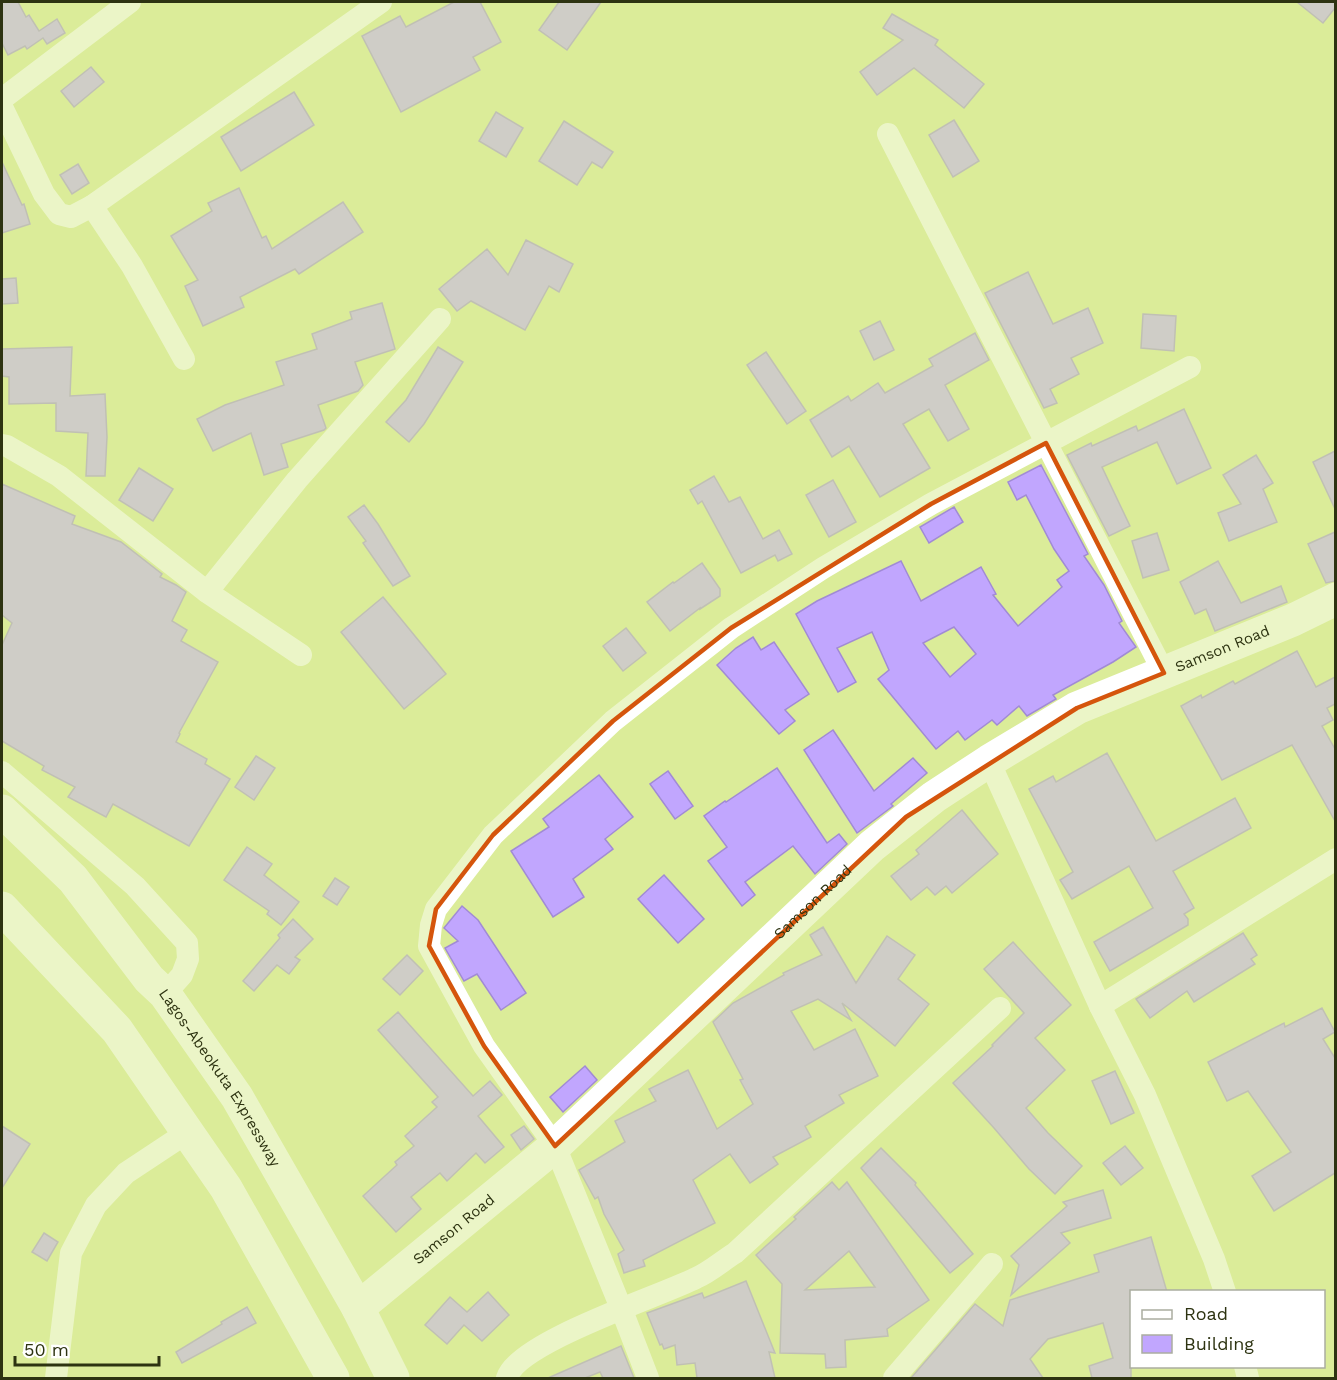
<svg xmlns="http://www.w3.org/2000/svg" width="1337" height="1380" viewBox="0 0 1337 1380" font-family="'Work Sans',sans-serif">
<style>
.building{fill:#c1a6fe;stroke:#a18bd4;stroke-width:1.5;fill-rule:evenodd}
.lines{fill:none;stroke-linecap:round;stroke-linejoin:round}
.street{stroke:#fff;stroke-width:22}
.secondary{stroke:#fff;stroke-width:33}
.highway{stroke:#fff;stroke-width:33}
.marked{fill:none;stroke:#d5550c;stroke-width:4.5;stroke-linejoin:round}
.labels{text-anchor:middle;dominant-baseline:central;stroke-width:6;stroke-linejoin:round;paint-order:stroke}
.street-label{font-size:15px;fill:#2d3311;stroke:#fff}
</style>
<rect width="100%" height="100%" fill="#dbec99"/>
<g class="building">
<path d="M 2,2 L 18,2 L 26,17 L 29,15 L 39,31 L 57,19 L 65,33 L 47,44 L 43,38 L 27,49 L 25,46 L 8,55 L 2,43 Z"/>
<path d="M 454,2 L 480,2 L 501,42 L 473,57 L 480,70 L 401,112 L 362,36 L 400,16 L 406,27 Z"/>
<path d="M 559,2 L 601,2 L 567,50 L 539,30 Z"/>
<path d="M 1297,2 L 1335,2 L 1335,8 L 1323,23 Z"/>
<path d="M 892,14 L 938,40 L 935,45 L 984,84 L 964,108 L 914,68 L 877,95 L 860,72 L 903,40 L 883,28 Z"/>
<path d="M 91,67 L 104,82 L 74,107 L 61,91 Z"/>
<path d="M 294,92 L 314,125 L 241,171 L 221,137 Z"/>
<path d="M 496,112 L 523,128 L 506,157 L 479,141 Z"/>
<path d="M 954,120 L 979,161 L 953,177 L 929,135 Z"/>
<path d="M 564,121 L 613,152 L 602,168 L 592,162 L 577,185 L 539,161 Z"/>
<path d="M 2,162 L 22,205 L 24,204 L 30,224 L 2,233 Z"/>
<path d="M 78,164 L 89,183 L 72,194 L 60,175 Z"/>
<path d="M 239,188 L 262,238 L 266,236 L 272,249 L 343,202 L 363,232 L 299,274 L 295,269 L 240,297 L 244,307 L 203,326 L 185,286 L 198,280 L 171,236 L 212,211 L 208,203 Z"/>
<path d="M 526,240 L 573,264 L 559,292 L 549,286 L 525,330 L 471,301 L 457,311 L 439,289 L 487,249 L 508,275 Z"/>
<path d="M 1028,272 L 1053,324 L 1088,308 L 1103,343 L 1071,358 L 1079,374 L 1050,389 L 1057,403 L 1044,408 L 985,293 Z"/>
<path d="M 16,278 L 18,303 L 2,304 L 2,279 Z"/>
<path d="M 382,303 L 395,349 L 355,362 L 363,385 L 358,391 L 318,405 L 326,428 L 324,430 L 281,444 L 288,467 L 264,475 L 251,433 L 213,451 L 197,419 L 225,405 L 284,385 L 276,362 L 317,349 L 312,334 L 352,319 L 350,312 Z"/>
<path d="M 1143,314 L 1176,316 L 1174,351 L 1141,348 Z"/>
<path d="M 880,321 L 894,350 L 874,360 L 860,331 Z"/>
<path d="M 975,333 L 989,360 L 945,385 L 969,429 L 948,441 L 929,409 L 903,424 L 930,468 L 880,497 L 849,446 L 832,457 L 810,420 L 848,396 L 851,401 L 878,383 L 885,393 L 933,366 L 929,359 Z"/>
<path d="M 72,347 L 70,396 L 105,394 L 107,437 L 105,476 L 86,476 L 88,433 L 56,431 L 56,403 L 9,404 L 9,377 L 2,376 L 2,349 Z"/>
<path d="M 438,347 L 463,362 L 424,424 L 409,442 L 386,422 L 406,400 Z"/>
<path d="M 766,352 L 806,411 L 787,424 L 747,365 Z"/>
<path d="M 1184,409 L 1211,468 L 1177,484 L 1157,442 L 1102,467 L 1130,526 L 1109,536 L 1067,455 L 1091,443 L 1092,446 L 1136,426 L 1138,431 Z"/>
<path d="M 1335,451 L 1335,509 L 1313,462 Z"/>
<path d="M 1256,455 L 1273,483 L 1263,489 L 1277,522 L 1229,541 L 1218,513 L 1241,504 L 1223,475 Z"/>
<path d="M 1041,465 L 1088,554 L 1084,556 L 1104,585 L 1122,621 L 1119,623 L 1136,647 L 1113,662 L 1053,695 L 1056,699 L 1027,716 L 1019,706 L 997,725 L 992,720 L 965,740 L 958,731 L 936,749 L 878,679 L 889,670 L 872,632 L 837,648 L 856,682 L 838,692 L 796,614 L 817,601 L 901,561 L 921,601 L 981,567 L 996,594 L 993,595 L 1018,626 L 1062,587 L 1057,580 L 1069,571 L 1054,549 L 1026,495 L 1017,500 L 1008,482 ZM 954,627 L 976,654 L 950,677 L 923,643 Z"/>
<path d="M 139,468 L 173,489 L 153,521 L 119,500 Z"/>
<path d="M 714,476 L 729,502 L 740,497 L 763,539 L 779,530 L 792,554 L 778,561 L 775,555 L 741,573 L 702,501 L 698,504 L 690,490 Z"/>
<path d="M 833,480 L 856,522 L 829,537 L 806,495 Z"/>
<path d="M 2,484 L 75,516 L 72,524 L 121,542 L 162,574 L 160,577 L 176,585 L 186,592 L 172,621 L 187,630 L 181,641 L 218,662 L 179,733 L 180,734 L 176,742 L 207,759 L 205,764 L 230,779 L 189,846 L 113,804 L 106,817 L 68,797 L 75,787 L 42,770 L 44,766 L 2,741 L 2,645 L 12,623 L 2,615 Z"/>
<path d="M 364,505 L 378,524 L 410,576 L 393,586 L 363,543 L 366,541 L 348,517 Z"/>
<path d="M 954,507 L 963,522 L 929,543 L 920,527 Z"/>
<path d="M 1335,532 L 1335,581 L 1326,583 L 1308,544 Z"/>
<path d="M 1157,533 L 1169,570 L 1143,578 L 1132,541 Z"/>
<path d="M 1218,561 L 1241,603 L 1281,586 L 1287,602 L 1215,631 L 1206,609 L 1195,614 L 1180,582 Z"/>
<path d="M 702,563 L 720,589 L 720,596 L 700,609 L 700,608 L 670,631 L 647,602 L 673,582 L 674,583 Z"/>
<path d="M 383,597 L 446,674 L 404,709 L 341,632 Z"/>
<path d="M 626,628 L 646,653 L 623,671 L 603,646 Z"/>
<path d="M 753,637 L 761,650 L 774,642 L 809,694 L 785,710 L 795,721 L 779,734 L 717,665 L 736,648 Z"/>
<path d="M 1297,651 L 1316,687 L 1335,677 L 1335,704 L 1327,708 L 1333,720 L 1322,726 L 1335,749 L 1335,821 L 1292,745 L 1222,780 L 1181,706 L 1201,695 L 1202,698 L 1233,681 L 1235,684 Z"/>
<path d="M 833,730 L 874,791 L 913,758 L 927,773 L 891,804 L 893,806 L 857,833 L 804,750 Z"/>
<path d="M 1107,753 L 1156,841 L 1235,798 L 1251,828 L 1173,871 L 1194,908 L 1184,914 L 1188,919 L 1188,925 L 1110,971 L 1094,942 L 1153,908 L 1129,866 L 1072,899 L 1060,880 L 1073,872 L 1029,789 L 1053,776 L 1056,782 Z"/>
<path d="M 256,756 L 275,768 L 254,800 L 235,787 Z"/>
<path d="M 777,768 L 827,843 L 839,834 L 847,844 L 815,874 L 793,846 L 745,882 L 755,895 L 742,906 L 708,861 L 727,847 L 704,816 L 725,801 L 726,802 Z"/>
<path d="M 668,771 L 693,806 L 675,819 L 650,784 Z"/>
<path d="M 599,775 L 633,817 L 605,839 L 613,849 L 573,879 L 584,897 L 553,917 L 511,851 L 549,827 L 543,819 Z"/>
<path d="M 962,810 L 998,854 L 952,893 L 946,886 L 935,895 L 927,887 L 911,900 L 891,876 L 919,854 L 916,850 Z"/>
<path d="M 247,847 L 272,864 L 264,875 L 299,902 L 281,925 L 267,914 L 269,911 L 224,880 Z"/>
<path d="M 664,875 L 704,919 L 678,943 L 638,899 Z"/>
<path d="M 335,878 L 349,887 L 337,905 L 323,896 Z"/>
<path d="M 462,906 L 478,920 L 526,993 L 501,1010 L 477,974 L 464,981 L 445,948 L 458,941 L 444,928 Z"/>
<path d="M 293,919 L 313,939 L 295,957 L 300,960 L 289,974 L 277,965 L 254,991 L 243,981 L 280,938 L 278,935 Z"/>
<path d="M 823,927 L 856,983 L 887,936 L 915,955 L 898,979 L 929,1004 L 895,1046 L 842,1003 L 851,1020 L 818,999 L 791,1011 L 814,1050 L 855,1029 L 878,1076 L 839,1095 L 844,1103 L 805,1126 L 811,1137 L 773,1157 L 778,1164 L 750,1183 L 730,1154 L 693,1180 L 715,1223 L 643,1260 L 645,1266 L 624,1273 L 618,1254 L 624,1250 L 604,1214 L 598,1197 L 595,1199 L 579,1170 L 625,1142 L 615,1121 L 656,1101 L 649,1089 L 688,1070 L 717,1129 L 753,1104 L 740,1080 L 743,1079 L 713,1022 L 733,1003 L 784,975 L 783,973 L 822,955 L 810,935 Z"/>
<path d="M 1243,933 L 1257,955 L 1251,959 L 1255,964 L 1194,1002 L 1187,991 L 1150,1018 L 1136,999 Z"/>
<path d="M 1013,942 L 1071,1005 L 1035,1038 L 1065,1070 L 1026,1108 L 1048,1133 L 1082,1166 L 1055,1194 L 1029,1169 L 994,1128 L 953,1083 L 993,1046 L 992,1045 L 1024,1013 L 984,969 Z"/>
<path d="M 407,955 L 423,971 L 400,995 L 383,979 Z"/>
<path d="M 1322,1008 L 1335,1032 L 1323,1039 L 1335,1058 L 1335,1173 L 1274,1211 L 1252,1176 L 1291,1152 L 1248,1091 L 1227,1101 L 1208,1062 L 1284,1023 L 1285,1027 Z"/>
<path d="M 398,1012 L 473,1096 L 490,1081 L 502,1095 L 478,1116 L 504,1147 L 485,1163 L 476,1153 L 447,1181 L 440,1173 L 411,1197 L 421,1209 L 396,1232 L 363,1196 L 397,1165 L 395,1162 L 414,1146 L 405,1136 L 437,1107 L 432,1102 L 438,1097 L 378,1030 Z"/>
<path d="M 585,1066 L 597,1080 L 563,1112 L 550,1097 Z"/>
<path d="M 1115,1071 L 1134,1113 L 1111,1124 L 1092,1081 Z"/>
<path d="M 2,1126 L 30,1144 L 2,1188 Z"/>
<path d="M 524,1126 L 534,1139 L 521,1150 L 511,1135 Z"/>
<path d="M 1125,1146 L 1143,1168 L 1121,1185 L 1103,1163 Z"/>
<path d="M 881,1148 L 916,1183 L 915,1185 L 973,1254 L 950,1273 L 861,1168 Z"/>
<path d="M 832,1182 L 839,1190 L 847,1182 L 929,1300 L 887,1329 L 888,1336 L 845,1340 L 846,1367 L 826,1368 L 825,1354 L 780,1353 L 782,1284 L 756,1255 L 796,1219 L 794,1217 ZM 849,1251 L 875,1287 L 805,1290 Z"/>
<path d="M 1103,1190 L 1111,1218 L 1061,1233 L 1070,1243 L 1011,1295 L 1019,1265 L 1011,1256 L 1067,1206 L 1063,1202 Z"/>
<path d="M 44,1233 L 58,1242 L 47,1261 L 32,1252 Z"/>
<path d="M 1151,1237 L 1167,1292 L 1131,1292 L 1131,1378 L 1092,1378 L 1089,1366 L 1113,1358 L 1103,1323 L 1048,1339 L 1030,1359 L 1043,1378 L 911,1378 L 975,1304 L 1003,1326 L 1010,1300 L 1099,1272 L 1094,1255 Z"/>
<path d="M 746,1281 L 775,1353 L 769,1352 L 775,1378 L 697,1378 L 695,1363 L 677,1365 L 675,1345 L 664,1349 L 662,1344 L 660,1345 L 647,1313 L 702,1293 L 704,1298 Z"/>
<path d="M 488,1292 L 509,1315 L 482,1341 L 464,1325 L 447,1344 L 425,1325 L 450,1297 L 467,1312 Z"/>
<path d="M 247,1307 L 256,1323 L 182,1363 L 176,1352 L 222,1324 L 221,1322 Z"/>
<path d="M 621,1346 L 634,1378 L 603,1378 L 600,1372 L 585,1378 L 548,1378 Z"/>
</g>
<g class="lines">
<g class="street">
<path d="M 2,99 L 130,2"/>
<path d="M 2,107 L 44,194 L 59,214 L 71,217 L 92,206 L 381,2"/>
<path d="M 888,134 L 1164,673"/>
<path d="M 92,206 L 132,266 L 184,359"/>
<path d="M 2,445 L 7,446 L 59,476 L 207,592 L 301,655"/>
<path d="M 207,592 L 297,480 L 440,319"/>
<path d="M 989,761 L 1100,1006 L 1145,1095 L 1214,1259 L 1225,1292"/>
<path d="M 2,772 L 135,886 L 187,943 L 188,959 L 182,975 L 165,994"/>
<path d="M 1100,1006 L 1336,859"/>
<path d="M 1245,1366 L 1248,1378"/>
<path d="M 56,1378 L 71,1253 L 96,1205 L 126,1173 L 188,1132"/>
<path d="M 507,1378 C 517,1342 661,1296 696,1278 C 710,1272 722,1261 735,1253 L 1000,1008"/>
<path d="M 648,1378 L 621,1308 L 555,1146 L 484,1046 L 429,946 L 431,925 L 436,909 L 493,835 L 613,721 L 731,628 L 823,568 L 931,504 L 1190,367"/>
<path d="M 894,1378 L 992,1264"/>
</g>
<path class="secondary" id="s1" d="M 358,1308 L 555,1146 L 872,846 L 934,797 L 989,761 L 1077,708 L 1293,620 L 1336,599"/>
<g class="highway">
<path id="s2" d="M 2,811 L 73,879 L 149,979 L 165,994 L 237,1097 L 358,1308 L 393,1378"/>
<path d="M 2,908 L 117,1030 L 226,1188 L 333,1378"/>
</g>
</g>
<path d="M0 0H1337V1380H0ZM 1046,443 L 1164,673 L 1077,708 L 906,817 L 555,1146 L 484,1046 L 429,946 L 436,909 L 493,835 L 613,721 L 731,628 L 931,504 Z" fill="#dbec99" fill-opacity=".55" fill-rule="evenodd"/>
<path class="marked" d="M 1046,443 L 1164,673 L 1077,708 L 906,817 L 555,1146 L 484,1046 L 429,946 L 436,909 L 493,835 L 613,721 L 731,628 L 931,504 Z"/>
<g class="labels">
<g class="street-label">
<text stroke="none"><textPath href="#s1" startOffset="1096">Samson Road</textPath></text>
<text stroke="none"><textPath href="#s1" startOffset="610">Samson Road</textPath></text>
<text stroke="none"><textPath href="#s2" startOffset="346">Lagos-Abeokuta Expressway</textPath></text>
<text stroke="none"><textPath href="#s1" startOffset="124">Samson Road</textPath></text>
</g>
</g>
<rect width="1337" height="1380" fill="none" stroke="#2d3311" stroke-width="6"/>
<rect x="1130" y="1290" width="195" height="78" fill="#ffffff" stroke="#abada0" stroke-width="1.5"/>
<rect x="1142" y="1310" width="30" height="9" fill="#ffffff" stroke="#abada0" stroke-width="1.5"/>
<text x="1184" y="1320" font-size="18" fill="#2d3311">Road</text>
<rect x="1142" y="1335" width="30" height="18" fill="#c1a6fe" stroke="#abada0" stroke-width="1.5"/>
<text x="1184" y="1350" font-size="18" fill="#2d3311">Building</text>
<path d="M15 1356v9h144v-9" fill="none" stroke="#2d3311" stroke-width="3"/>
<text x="24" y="1356" font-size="18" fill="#2d3311" stroke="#ffffff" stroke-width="4.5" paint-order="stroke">50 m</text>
</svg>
